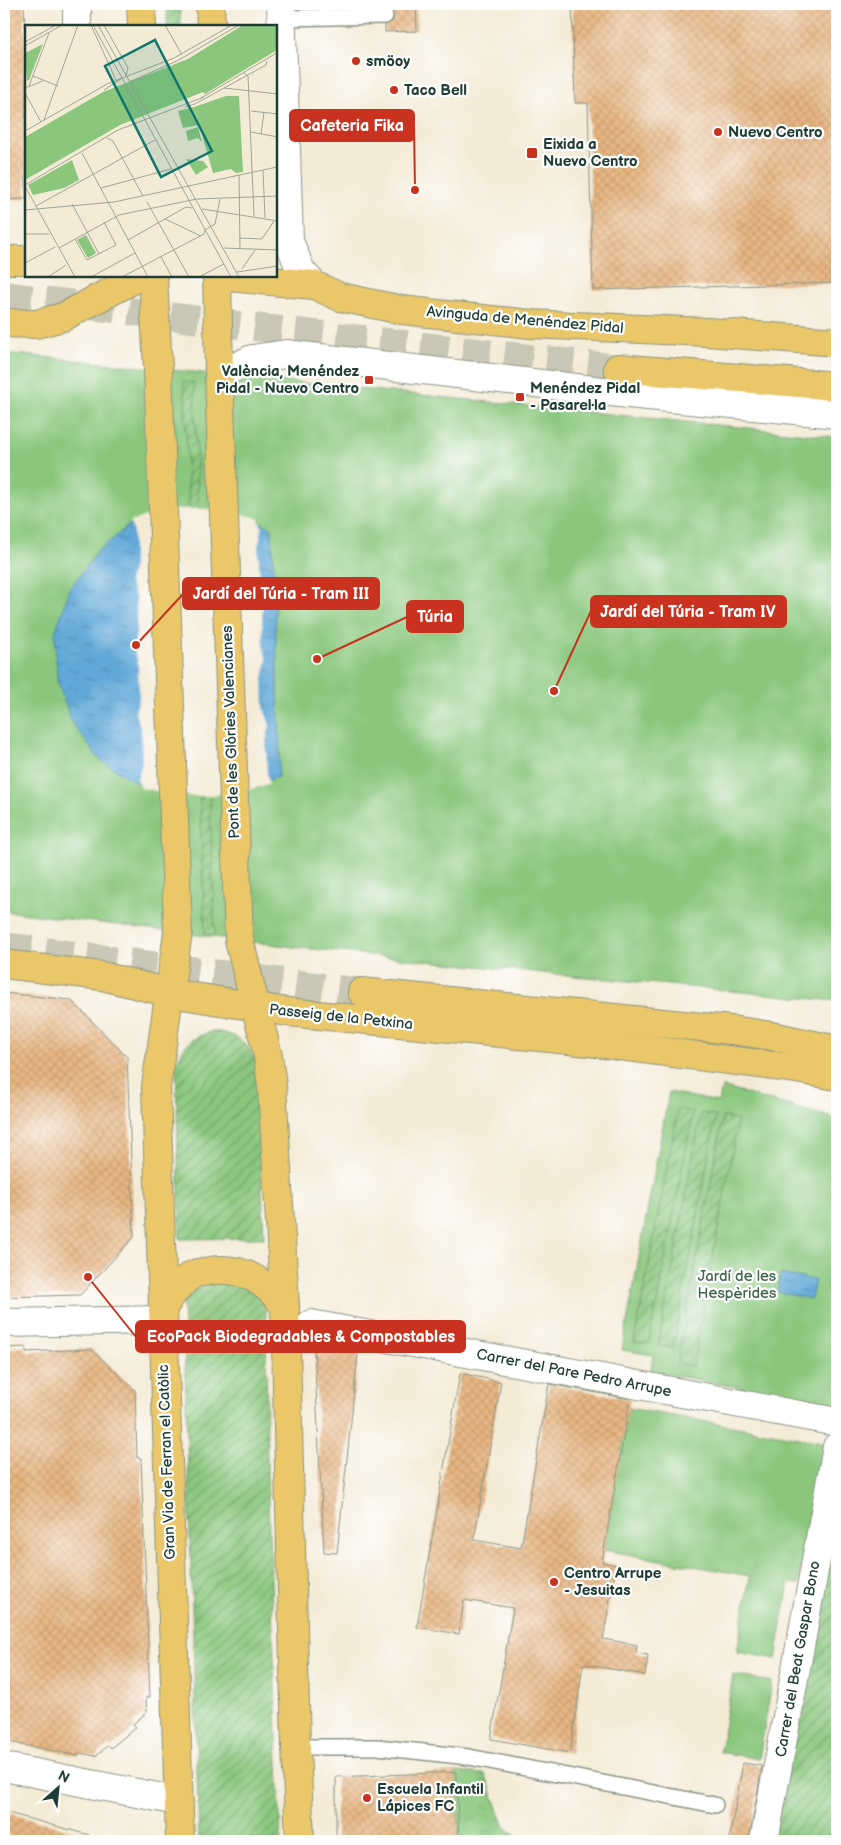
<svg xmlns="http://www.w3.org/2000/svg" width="841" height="1845" viewBox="0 0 841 1845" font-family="'Balsamiq Sans',sans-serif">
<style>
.grass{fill:url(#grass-tufts);stroke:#548258}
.park{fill:#8ac77d;stroke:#548258}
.garden{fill:url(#garden-furrows);stroke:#548258}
.water{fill:url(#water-ripples);stroke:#407286}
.pier{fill:#f4ebd6}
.building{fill:url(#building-cross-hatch)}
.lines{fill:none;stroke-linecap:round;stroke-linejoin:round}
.primary-tunnel{stroke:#c9c8b6;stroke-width:28;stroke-dasharray:28 14;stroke-linecap:butt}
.lane-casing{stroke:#8a9485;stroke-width:18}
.street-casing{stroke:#8a9485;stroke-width:30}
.primary-casing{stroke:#8a9485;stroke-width:30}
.lane{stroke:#fff;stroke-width:15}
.street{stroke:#fff;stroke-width:28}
.primary{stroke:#eac769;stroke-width:28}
.poi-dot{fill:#c8321e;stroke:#fff;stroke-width:2}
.labels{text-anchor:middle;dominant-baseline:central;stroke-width:4.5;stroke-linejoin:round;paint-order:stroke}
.poi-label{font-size:15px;font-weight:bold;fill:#1f3d34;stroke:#fff;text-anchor:start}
.street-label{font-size:15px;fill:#1f3d34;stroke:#fff}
.park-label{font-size:15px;fill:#3f664a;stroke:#fff}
.inset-road{fill:none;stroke:#9fa595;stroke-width:1}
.view{fill:#0f766e;fill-opacity:0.15;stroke:#0f766e;stroke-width:2.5}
.inset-edge{fill:none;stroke:#1f3d34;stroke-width:2.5}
.leader{fill:none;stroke:#c8321e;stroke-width:2}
.callout-dot{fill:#c8321e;stroke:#fff;stroke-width:2}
.callout{fill:#c8321e;stroke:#c8321e;stroke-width:2}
.callout-label{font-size:16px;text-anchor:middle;font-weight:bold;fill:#fff}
</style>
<defs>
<pattern id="grass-tufts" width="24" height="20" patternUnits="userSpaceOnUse" patternTransform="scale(1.25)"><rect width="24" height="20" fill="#8ac77d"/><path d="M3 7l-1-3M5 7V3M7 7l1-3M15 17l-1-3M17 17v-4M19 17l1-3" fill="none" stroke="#70a367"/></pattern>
<pattern id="garden-furrows" width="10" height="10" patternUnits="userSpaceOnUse" patternTransform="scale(1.25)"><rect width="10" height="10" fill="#8ac77d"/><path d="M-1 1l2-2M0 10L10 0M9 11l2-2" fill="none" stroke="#70a367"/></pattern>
<pattern id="water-ripples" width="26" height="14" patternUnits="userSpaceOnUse" patternTransform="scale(1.25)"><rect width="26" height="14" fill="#61a8d8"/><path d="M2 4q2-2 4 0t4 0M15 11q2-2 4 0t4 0" fill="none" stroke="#4f8ab0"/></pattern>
<pattern id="building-cross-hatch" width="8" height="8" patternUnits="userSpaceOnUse" patternTransform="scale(1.25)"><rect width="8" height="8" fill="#e9b783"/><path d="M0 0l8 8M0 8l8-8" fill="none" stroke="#c79e72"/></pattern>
</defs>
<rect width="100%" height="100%" fill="#fff"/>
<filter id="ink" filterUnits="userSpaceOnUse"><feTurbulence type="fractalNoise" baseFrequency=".02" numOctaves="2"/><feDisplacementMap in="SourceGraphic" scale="10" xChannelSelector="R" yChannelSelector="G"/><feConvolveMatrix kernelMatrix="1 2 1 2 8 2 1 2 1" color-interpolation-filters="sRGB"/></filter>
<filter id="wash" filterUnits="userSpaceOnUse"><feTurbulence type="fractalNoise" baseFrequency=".0096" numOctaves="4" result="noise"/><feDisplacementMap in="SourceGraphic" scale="20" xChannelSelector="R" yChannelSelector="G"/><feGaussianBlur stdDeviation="1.12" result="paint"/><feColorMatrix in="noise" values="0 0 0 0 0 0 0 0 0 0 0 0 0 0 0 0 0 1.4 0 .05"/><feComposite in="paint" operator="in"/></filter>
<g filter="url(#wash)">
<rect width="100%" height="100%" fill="#f4ebd6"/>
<path class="grass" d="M 456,1772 L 485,1774 L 505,1827 L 525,1841 L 459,1841 Z"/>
<g class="park">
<path d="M 4,353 L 837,437 L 837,1001 L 543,973 L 302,948 L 4,911 Z"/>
<path d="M 722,1087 L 837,1119 L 837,1406 L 651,1371 L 653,1355 L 622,1350 L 669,1092 L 719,1102 Z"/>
<path d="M 628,1408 L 823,1442 L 798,1584 L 789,1583 L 776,1659 L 737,1652 L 750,1576 L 604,1550 Z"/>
<path d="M 733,1675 L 772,1682 L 759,1759 L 720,1752 Z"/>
</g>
<g class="garden">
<path d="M 167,4 L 180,4 L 181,26 L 167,26 Z"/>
<path d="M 184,382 L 194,382 L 215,935 L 205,934 Z"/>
<path d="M 213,1031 C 237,1034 248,1041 257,1064 L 264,1238 L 180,1239 L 176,1067 C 182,1044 191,1038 213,1031 Z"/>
<path d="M 678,1109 L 693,1112 L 649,1344 L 634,1342 Z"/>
<path d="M 701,1113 L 716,1116 L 673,1348 L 658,1346 Z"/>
<path d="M 723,1117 L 738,1120 L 693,1366 L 677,1363 Z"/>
<path d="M 214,1282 L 243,1284 L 263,1299 L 266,1307 L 267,1473 L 281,1841 L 199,1841 L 183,1302 C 188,1290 202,1285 214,1282 Z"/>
<path d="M 837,1490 L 837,1841 L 773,1841 Z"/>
</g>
<g class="water">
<path d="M 256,520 L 272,528 L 280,750 L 278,777 L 255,786 L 142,786 L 100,760 L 72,723 L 57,680 L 55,633 L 70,588 L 98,551 L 133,522 Z"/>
<path d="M 780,1274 L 815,1280 L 811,1299 L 777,1292 Z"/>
</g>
<path class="pier" d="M 182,509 L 209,509 L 234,512 L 257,518 L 259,519 L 262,530 L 258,546 L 260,580 L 265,595 L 262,610 L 263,645 L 267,660 L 263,678 L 264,709 L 270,725 L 266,741 L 267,775 L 269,783 L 256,788 L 207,796 L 184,796 L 141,788 L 137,779 L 142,764 L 141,729 L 135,713 L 139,698 L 138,662 L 133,648 L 137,631 L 136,598 L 129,582 L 133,565 L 133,531 L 130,522 L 156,512 Z"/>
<g id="blocks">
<g class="building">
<path d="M 4,4 L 24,4 L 26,52 L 26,199 L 4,200 Z"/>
<path d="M 384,4 L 416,4 L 417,31 L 385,32 L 385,25 L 393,21 L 394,15 L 390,8 L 384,7 Z"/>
<path d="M 572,4 L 837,4 L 837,283 L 593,290 L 588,103 L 575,103 Z"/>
<path d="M 4,993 L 71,1000 L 127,1057 L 134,1237 L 80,1295 L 4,1297 Z"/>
<path d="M 26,1347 L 26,1352 L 91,1349 L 135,1390 L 137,1458 L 141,1458 L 150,1697 L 146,1697 L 147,1712 L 133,1724 L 136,1727 L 111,1748 L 108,1745 L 96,1756 L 79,1753 L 79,1756 L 4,1741 L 4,1348 Z"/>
<path d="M 314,1347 L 358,1354 L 337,1553 L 324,1552 Z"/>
<path d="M 460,1373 L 501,1382 L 474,1540 L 521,1548 L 549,1384 L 630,1399 L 602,1562 L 616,1565 L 603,1639 L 637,1645 L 636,1653 L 648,1655 L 645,1675 L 583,1664 L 570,1753 L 491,1739 L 513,1608 L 464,1600 L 459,1634 L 417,1627 Z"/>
<path d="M 743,1763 L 762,1766 L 749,1841 L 729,1841 Z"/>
<path d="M 456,1772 L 459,1841 L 336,1841 L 336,1777 Z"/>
<path d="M 4,1812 L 89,1835 L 89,1841 L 4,1841 Z"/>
</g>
</g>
</g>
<g filter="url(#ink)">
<use href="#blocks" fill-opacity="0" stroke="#8a9485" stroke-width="1"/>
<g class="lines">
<g class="primary-tunnel">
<path d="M 4,295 L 254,327 L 618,368"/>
<path d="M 4,946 L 362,992"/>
</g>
<defs>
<g id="lane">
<path d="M 281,18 L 385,16"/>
<path d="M 296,1747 L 377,1747 L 469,1757 L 715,1805"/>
</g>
<g id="street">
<path d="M 77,4 L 77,26"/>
<path d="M 287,181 L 289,241 L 301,271 L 314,285"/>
<path d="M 276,195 L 287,181 L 281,4"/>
<path d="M 219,375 L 252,359 L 286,354 L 628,394 L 837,414"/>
<path d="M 4,1323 L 163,1320"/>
<path d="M 311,1324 L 837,1422"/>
<path d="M 4,1767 L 178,1801"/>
<path d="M 764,1841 L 837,1447"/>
</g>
<g id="primary">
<path d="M 141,4 L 142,26"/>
<path d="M 210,4 L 211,26"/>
<path d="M 4,260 L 26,260"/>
<path d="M 153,276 L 158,368 L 178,932 L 156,1087 L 180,1841"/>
<path d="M 217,276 L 219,375 L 239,940 L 268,1056 L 272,1086 L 285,1306 L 296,1747 L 300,1841"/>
<path d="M 217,276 L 314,285 L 340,297 L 402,310 L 530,324 L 707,332 L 837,342"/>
<path d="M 4,323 L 36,324 L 63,317 L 140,276"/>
<path d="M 618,368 L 837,386"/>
<path d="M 4,964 L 102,976 L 170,993 L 288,1012 L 589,1042 L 790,1068 L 837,1076"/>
<path d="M 362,992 L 731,1030 L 772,1036 L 837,1050"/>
<path d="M 163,1307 C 172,1295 179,1283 192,1275 C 197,1272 205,1272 211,1271 C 243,1266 266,1282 285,1306"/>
</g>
</defs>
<use href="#lane" class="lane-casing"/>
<use href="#street" class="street-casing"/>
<use href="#primary" class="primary-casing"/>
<use href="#lane" class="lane"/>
<use href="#street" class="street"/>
<use href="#primary" class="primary"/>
</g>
</g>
<g class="poi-dot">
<circle cx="356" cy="61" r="5"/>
<circle cx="394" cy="90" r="5"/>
<circle cx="718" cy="132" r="5"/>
<rect x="526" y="147" width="12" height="12" rx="2.5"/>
<rect x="364" y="375" width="10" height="10" rx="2.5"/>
<rect x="515" y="392" width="10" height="10" rx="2.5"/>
<circle cx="554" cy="1582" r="5"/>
<circle cx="367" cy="1798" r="5"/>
</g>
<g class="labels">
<g class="poi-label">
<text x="366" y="61">smöoy</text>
<text x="404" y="90">Taco Bell</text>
<text x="728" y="132">Nuevo Centro</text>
<text x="543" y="144">Eixida a<tspan x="543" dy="17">Nuevo Centro</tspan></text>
<text x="359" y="371" text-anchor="end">València, Menéndez<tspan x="359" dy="17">Pidal - Nuevo Centro</tspan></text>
<text x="530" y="388">Menéndez Pidal<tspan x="530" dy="17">- Pasarel·la</tspan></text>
<text x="564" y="1573">Centro Arrupe<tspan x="564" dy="17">- Jesuitas</tspan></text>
<text x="377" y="1789">Escuela Infantil<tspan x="377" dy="17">Lápices FC</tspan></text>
</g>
<g class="street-label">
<text transform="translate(525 320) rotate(5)">Avinguda de Menéndez Pidal</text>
<text transform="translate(231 732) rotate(-92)">Pont de les Glòries Valencianes</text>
<text transform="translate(341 1017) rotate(6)">Passeig de la Petxina</text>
<text transform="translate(574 1373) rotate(11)">Carrer del Pare Pedro Arrupe</text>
<text transform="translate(167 1462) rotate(-92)">Gran Via de Ferran el Catòlic</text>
<text transform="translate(798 1659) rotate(-80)">Carrer del Beat Gaspar Bono</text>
</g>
<g class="park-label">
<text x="737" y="1276">Jardí de les<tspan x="737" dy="17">Hespèrides</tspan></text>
</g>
</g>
<g transform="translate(25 25)">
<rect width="252" height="252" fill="#f4ebd6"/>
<path d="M 161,134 L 178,136 L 183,142 L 171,150 Z" fill="#8ac77d"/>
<path d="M 218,0 L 252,0 L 252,25 L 180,69 L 178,67 L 95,100 L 0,155 L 0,112 L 78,67 L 163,34 ZM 18,19 L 4,55 L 2,56 L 0,28 ZM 169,82 L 174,100 L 158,103 L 153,86 ZM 173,102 L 177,117 L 173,113 L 163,116 L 161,106 ZM 47,135 L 54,155 L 39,163 L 8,170 L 3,160 ZM 61,210 L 71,228 L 63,233 L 52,215 Z" fill="#8ac77d"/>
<path d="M 201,71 L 214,71 L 218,147 L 211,148 L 206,144 L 188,148 L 169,82 Z" fill="#8ac77d"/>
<path class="inset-road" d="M 66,0 L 91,55M 68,0 L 206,252M 73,0 L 214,252M 79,0 L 103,43 L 101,51M 140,0 L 157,30M 0,17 L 31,0M 0,21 L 37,0M 219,48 L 223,51 L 229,191M 8,51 L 33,61M 104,57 L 152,36 L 214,0M 4,61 L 24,8M 0,63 L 18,56M 199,63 L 253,69M 79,65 L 96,54M 0,68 L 16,97M 176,73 L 253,27M 160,82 L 170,79 L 241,40 L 242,36M 226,86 L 253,89M 19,95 L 53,0M 0,106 L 82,59 L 149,33 L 207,0M 226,107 L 253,112M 236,109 L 239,87M 82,113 L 88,116 L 118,171M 57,128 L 123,252M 238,145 L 240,193M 214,150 L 215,224M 0,160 L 93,105 L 179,72M 0,161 L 50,252M 76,163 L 146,144M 122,177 L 164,252M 47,179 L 74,229M 11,181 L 130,115M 177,184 L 253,196M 0,185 L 89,177 L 252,142M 140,194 L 176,211M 0,209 L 24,209M 215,213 L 237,214 L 249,196M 50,214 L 62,235 L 91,220 L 79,197M 103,215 L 161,182 L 167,183M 34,223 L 94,190 L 172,174 L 253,171M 199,223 L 253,225M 136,232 L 147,252M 0,238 L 30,222M 217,244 L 230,225M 212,247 L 253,241M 23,252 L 41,240M 66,252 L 110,228M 97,252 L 179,209 L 180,205 L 190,199 L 195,174M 174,252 L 199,239"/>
<path class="view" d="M 130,15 L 187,126 L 136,152 L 80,41 Z"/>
<rect width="252" height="252" class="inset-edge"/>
</g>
<path class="leader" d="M415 190L414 126M136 645L183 594M554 691L591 611M317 659L407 617M88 1277L136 1337"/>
<g class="callout-dot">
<circle cx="415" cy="190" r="5"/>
<circle cx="136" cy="645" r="5"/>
<circle cx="554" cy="691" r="5"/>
<circle cx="317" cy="659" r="5"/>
<circle cx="88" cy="1277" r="5"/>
</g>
<g class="callout">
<rect x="290" y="110" width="124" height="31" rx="5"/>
<rect x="183" y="578" width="196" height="31" rx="5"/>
<rect x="591" y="596" width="195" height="31" rx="5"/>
<rect x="407" y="601" width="56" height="31" rx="5"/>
<rect x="136" y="1321" width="329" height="31" rx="5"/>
</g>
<g class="callout-label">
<text x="352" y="131">Cafeteria Fika</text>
<text x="281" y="599">Jardí del Túria - Tram III</text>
<text x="688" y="617">Jardí del Túria - Tram IV</text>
<text x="435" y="622">Túria</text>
<text x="301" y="1342">EcoPack Biodegradables &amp; Compostables</text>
</g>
<rect width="841" height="1845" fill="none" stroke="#fff" stroke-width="20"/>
<g transform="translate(58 1788) rotate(27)" stroke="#ffffff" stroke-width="4" paint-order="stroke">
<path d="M0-4L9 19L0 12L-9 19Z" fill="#1f3d34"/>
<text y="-8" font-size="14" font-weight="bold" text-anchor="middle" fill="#1f3d34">N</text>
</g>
</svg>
